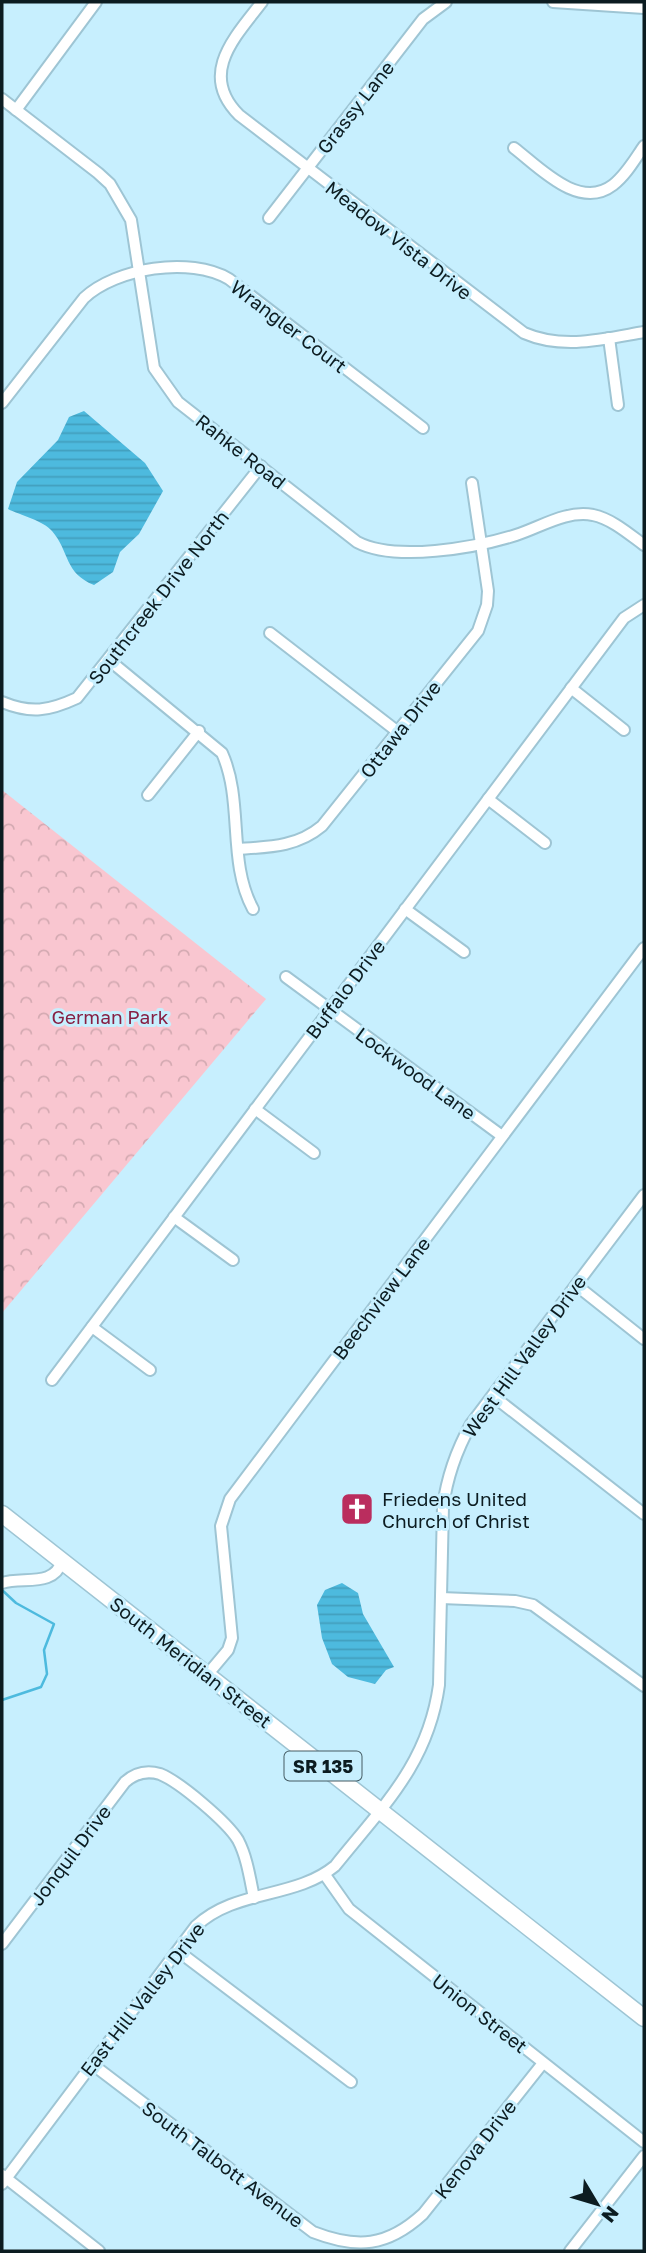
<svg xmlns="http://www.w3.org/2000/svg" width="646" height="2253" viewBox="0 0 646 2253" font-family="'Golos Text',sans-serif">
<style>
.park{fill:url(#park-crowns)}
.water{fill:url(#water-rules)}
.lines{fill:none;stroke-linecap:round;stroke-linejoin:round}
.stream{stroke:#4dbade;stroke-width:2.5}
.minor-casing{stroke:#9ec5d4;stroke-width:14}
.primary-casing{stroke:#9ec5d4;stroke-width:19}
.minor{stroke:#fff;stroke-width:10}
.primary{stroke:#fff;stroke-width:16}
.labels{text-anchor:middle;dominant-baseline:central;stroke-width:6;stroke-linejoin:round;paint-order:stroke}
.shield{fill:#c7effe;stroke:#445b63;stroke-width:2}
.shield-label{font-size:18px;font-weight:bold;fill:#0c1c21}
.street-label{font-size:19px;fill:#0c1c21;stroke:#c7effe}
.park-label{font-size:19px;fill:#871f43;stroke:#c7effe}
.poi-label{font-size:19px;fill:#0c1c21;stroke:#c7effe;text-anchor:start}
</style>
<defs>
<pattern id="park-crowns" width="20" height="18" patternUnits="userSpaceOnUse" patternTransform="scale(1.75)"><rect width="20" height="18" fill="#f9c6d0"/><path d="M2 6a3 3 0 1 1 6 0M12 15a3 3 0 1 1 6 0" fill="none" stroke="#d4aab2"/></pattern>
<pattern id="water-rules" width="6" height="5" patternUnits="userSpaceOnUse" patternTransform="scale(1.75)"><rect width="6" height="5" fill="#4dbade"/><path d="M0 2.5h6" fill="none" stroke="#429fbe"/></pattern>
</defs>
<rect width="100%" height="100%" fill="#c7effe"/>
<path class="park" d="M 2,790 L 266,999 L 2,1313 Z"/>
<g class="water">
<path d="M 84,411 L 145,463 L 163,491 L 139,534 L 120,552 L 113,572 L 94,585 C 64,573 70,552 52,531 C 44,521 20,515 8,509 L 17,482 L 58,440 L 69,417 Z"/>
<path d="M 342,1583 L 358,1593 L 363,1614 L 394,1667 L 386,1670 L 375,1684 L 348,1677 L 332,1664 L 322,1638 L 317,1605 L 325,1590 Z"/>
</g>
<g class="lines">
<path class="stream" d="M 2,1590 L 16,1603 L 54,1624 L 44,1650 L 47,1674 L 41,1687 L 2,1700"/>
<defs>
<g id="minor">
<path d="M 262,2 C 235,37 198,74 239,115 L 524,333 C 563,350 604,339 644,332"/>
<path d="M 553,2 L 644,8"/>
<path d="M 2,99 L 98,173 L 110,184 L 131,220 L 154,368 L 178,402 L 357,542 C 395,562 475,548 516,535 C 541,527 566,510 593,515 C 612,519 629,534 644,545"/>
<path d="M 16,110 L 96,2"/>
<path d="M 514,148 C 539,167 579,211 613,185 C 626,175 635,159 644,146"/>
<path d="M 269,218 L 423,19 L 446,2"/>
<path d="M 609,338 L 618,405"/>
<path d="M 2,403 L 84,298 C 116,268 190,256 229,279 L 423,428"/>
<path d="M 270,633 L 398,732"/>
<path d="M 109,660 L 222,753 C 244,802 227,861 253,909"/>
<path d="M 571,688 L 624,730"/>
<path d="M 2,702 C 31,714 49,711 77,698 L 261,466"/>
<path d="M 148,795 L 199,731"/>
<path d="M 488,799 L 545,843"/>
<path d="M 238,849 C 269,847 297,847 322,826 L 478,631 L 487,605 L 488,591 L 472,483"/>
<path d="M 405,909 L 464,952"/>
<path d="M 286,977 L 502,1136"/>
<path d="M 255,1109 L 314,1153"/>
<path d="M 174,1217 L 233,1260"/>
<path d="M 576,1285 L 644,1339"/>
<path d="M 92,1327 L 150,1370"/>
<path d="M 52,1380 L 624,618 L 644,605"/>
<path d="M 493,1396 L 644,1514"/>
<path d="M 2,1583 C 22,1576 54,1588 62,1561"/>
<path d="M 441,1598 L 515,1601 L 533,1605 L 644,1686"/>
<path d="M 207,1675 L 228,1650 L 232,1638 L 221,1526 L 230,1499 L 644,948"/>
<path d="M 325,1875 L 349,1909 L 644,2142"/>
<path d="M 2,1944 L 125,1782 C 135,1773 146,1770 160,1774 C 180,1782 227,1822 238,1840 C 247,1857 250,1879 254,1898"/>
<path d="M 178,1951 L 351,2082"/>
<path d="M 92,2064 L 313,2232 C 357,2249 387,2247 423,2214 L 543,2063"/>
<path d="M 2,2175 L 99,2251"/>
<path d="M 2,2184 L 196,1926 C 235,1889 295,1899 335,1866 C 383,1806 428,1764 439,1685 L 443,1507 C 447,1476 456,1451 471,1424 L 644,1195"/>
<path d="M 570,2251 L 644,2156"/>
</g>
<path id="primary" d="M 2,1514 L 644,2018"/>
</defs>
<use href="#minor" class="minor-casing"/>
<use href="#primary" class="primary-casing"/>
<use href="#minor" class="minor"/>
<use href="#primary" class="primary"/>
</g>
<defs>
<symbol id="church-square" viewBox="-11 -11 22 22"><rect x="-9" y="-9" width="18" height="18" rx="4" fill="#ba2d5e" stroke="#c7effe"/><path d="M-1.2-6h2.4v3.5h3.3v2.4h-3.3V6h-2.4V-.1h-3.3v-2.4h3.3Z" fill="#fff"/></symbol>
</defs>
<g fill-rule="evenodd">
<use href="#church-square" x="338" y="1490" width="38" height="38"/>
</g>
<g class="labels">
<rect class="shield" x="284.5" y="1751.5" width="77" height="29" rx="5"/>
<g class="shield-label">
<text x="323" y="1766">SR 135</text>
</g>
<g class="street-label">
<text transform="translate(355 107) rotate(-52)">Grassy Lane</text>
<text transform="translate(399 240) rotate(38)">Meadow Vista Drive</text>
<text transform="translate(289 326) rotate(37)">Wrangler Court</text>
<text transform="translate(241 451) rotate(38)">Rahke Road</text>
<text transform="translate(158 597) rotate(-52)">Southcreek Drive North</text>
<text transform="translate(400 729) rotate(-52)">Ottawa Drive</text>
<text transform="translate(345 989) rotate(-53)">Buffalo Drive</text>
<text transform="translate(416 1073) rotate(36)">Lockwood Lane</text>
<text transform="translate(381 1298) rotate(-53)">Beechview Lane</text>
<text transform="translate(524 1356) rotate(-54)">West Hill Valley Drive</text>
<text transform="translate(191 1662) rotate(38)">South Meridian Street</text>
<text transform="translate(70 1855) rotate(-53)">Jonquil Drive</text>
<text transform="translate(142 1999) rotate(-52)">East Hill Valley Drive</text>
<text transform="translate(480 2013) rotate(38)">Union Street</text>
<text transform="translate(475 2149) rotate(-52)">Kenova Drive</text>
<text transform="translate(223 2164) rotate(37)">South Talbott Avenue</text>
</g>
<g class="park-label">
<text x="110" y="1016">German Park</text>
</g>
<g class="poi-label">
<text x="382" y="1498">Friedens United<tspan x="382" dy="22">Church of Christ</tspan></text>
</g>
</g>
<rect width="646" height="2253" fill="none" stroke="#0c1c21" stroke-width="7"/>
<g transform="translate(597 2204) rotate(128)" stroke="#c7effe" stroke-width="5" paint-order="stroke">
<path d="M0-5L12 26L0 18L-12 26Z" fill="#0c1c21"/>
<text y="-10" font-size="19" font-weight="bold" text-anchor="middle" fill="#0c1c21">N</text>
</g>
</svg>
